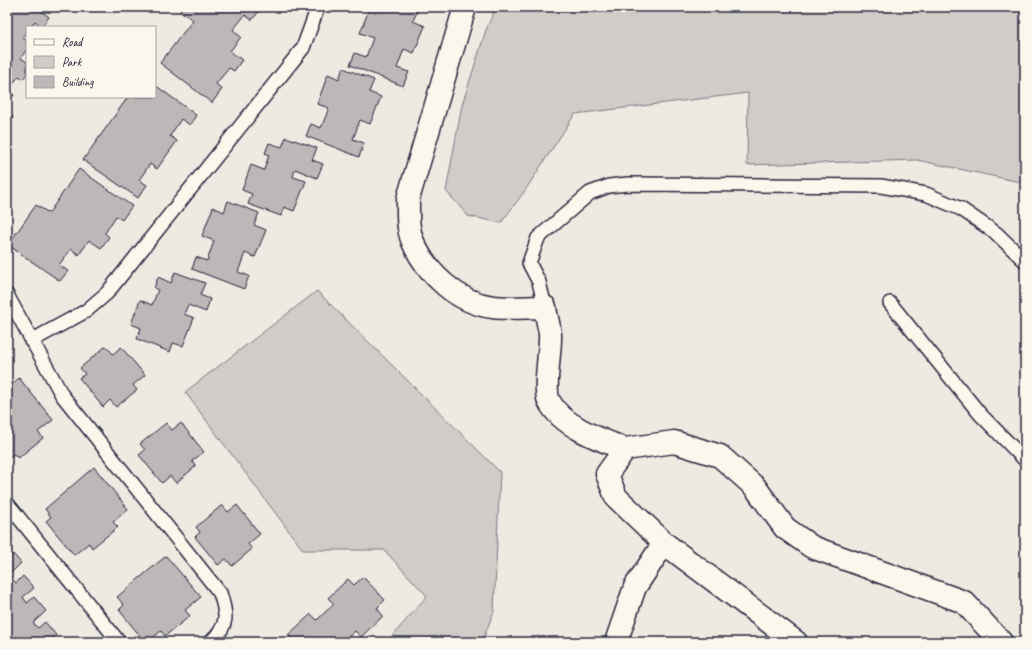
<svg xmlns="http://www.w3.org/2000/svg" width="1032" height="649" viewBox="0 0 1032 649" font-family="Caveat,sans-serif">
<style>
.green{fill:#d0cdc9;stroke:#797882}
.building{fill:#bcb8b8;stroke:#22223b}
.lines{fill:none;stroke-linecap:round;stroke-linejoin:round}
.lane-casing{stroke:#22223b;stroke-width:16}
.street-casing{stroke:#22223b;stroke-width:25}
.lane{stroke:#fbf7ec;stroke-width:13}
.street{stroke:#fbf7ec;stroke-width:22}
</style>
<rect width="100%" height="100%" fill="#eeeae2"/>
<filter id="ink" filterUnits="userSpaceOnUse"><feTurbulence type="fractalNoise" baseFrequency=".025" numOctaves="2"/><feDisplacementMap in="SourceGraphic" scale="8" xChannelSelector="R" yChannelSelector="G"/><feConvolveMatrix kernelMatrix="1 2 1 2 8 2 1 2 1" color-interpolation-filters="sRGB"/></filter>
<g filter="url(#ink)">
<g class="green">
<path d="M 496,7 L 1025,7 L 1025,183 L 917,160 L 747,165 L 748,93 L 575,114 L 524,192 L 501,223 L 468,216 L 446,191 L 462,105 L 486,30 Z"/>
<path d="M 317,291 L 500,472 L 494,611 L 482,642 L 387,642 L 427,596 L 384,550 L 303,550 L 185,392 Z"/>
</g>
<g class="building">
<path d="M 7,7 L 35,7 L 49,17 L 42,27 L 35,21 L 31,27 L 27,27 L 27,32 L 23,38 L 27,41 L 27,49 L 21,58 L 27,62 L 27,74 L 23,79 L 19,76 L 7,91 L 14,95 L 7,105 Z"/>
<path d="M 183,7 L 256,7 L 260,10 L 252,20 L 245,15 L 233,30 L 241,37 L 230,51 L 242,60 L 234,71 L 229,68 L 216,84 L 222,89 L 212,103 L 160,63 L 193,20 L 180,11 Z"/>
<path d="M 370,7 L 413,7 L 418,9 L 413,21 L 425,26 L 414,53 L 404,49 L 397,68 L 409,72 L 403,86 L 350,65 L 355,53 L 366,57 L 373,38 L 360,33 Z"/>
<path d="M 343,68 L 374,80 L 369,92 L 381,97 L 370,124 L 360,120 L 353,139 L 364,143 L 359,157 L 306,136 L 311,124 L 321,128 L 329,108 L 317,104 L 328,74 L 339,79 Z"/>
<path d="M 155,85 L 196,115 L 190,125 L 181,119 L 170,136 L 177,141 L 157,169 L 150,164 L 139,180 L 147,185 L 138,198 L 83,160 L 128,97 L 155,97 Z"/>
<path d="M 7,112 L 13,117 L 7,125 Z"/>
<path d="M 286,137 L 317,148 L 312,160 L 323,164 L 317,178 L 295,169 L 293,177 L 306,181 L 294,211 L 284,207 L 281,216 L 248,204 L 252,194 L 242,190 L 251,165 L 264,170 L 269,155 L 265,153 L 269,143 L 282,147 Z"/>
<path d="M 79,169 L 132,206 L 122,220 L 116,216 L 105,233 L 109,237 L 101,248 L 89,240 L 79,255 L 71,249 L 59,265 L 68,271 L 60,281 L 8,245 L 36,205 L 49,213 Z"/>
<path d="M 228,201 L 259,213 L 254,225 L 266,230 L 255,257 L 245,253 L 238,272 L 249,276 L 244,289 L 192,269 L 196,257 L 207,261 L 214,241 L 202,236 L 213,207 L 224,212 Z"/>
<path d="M 175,272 L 205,283 L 200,295 L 210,299 L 206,312 L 188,305 L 184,314 L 194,318 L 183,346 L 173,343 L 170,352 L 137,339 L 141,328 L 131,324 L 140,300 L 152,305 L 158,290 L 154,288 L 158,277 L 171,283 Z"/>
<path d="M 106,346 L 113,354 L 121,347 L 145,375 L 133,385 L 137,390 L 116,407 L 110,400 L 103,407 L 79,378 L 85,374 L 80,368 Z"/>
<path d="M 19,378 L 53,420 L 38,432 L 43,438 L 18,458 L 14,454 L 7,459 L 7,389 Z"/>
<path d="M 166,423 L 172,430 L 181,423 L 204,452 L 192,461 L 196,466 L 176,483 L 170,476 L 162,483 L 139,455 L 145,450 L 140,444 Z"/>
<path d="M 94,467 L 128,509 L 113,522 L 118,527 L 92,548 L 89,543 L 74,555 L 46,521 L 51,517 L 45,509 Z"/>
<path d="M 222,505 L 228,512 L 237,505 L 260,534 L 248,544 L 252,549 L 232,566 L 226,559 L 218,565 L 195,537 L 200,532 L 196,527 Z"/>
<path d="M 7,533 L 13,539 L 7,544 Z"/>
<path d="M 13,554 L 21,563 L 9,575 L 16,583 L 23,576 L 34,588 L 23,597 L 27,603 L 34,597 L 46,611 L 33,623 L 38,628 L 45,622 L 56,635 L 48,642 L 7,642 L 7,559 Z"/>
<path d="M 166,556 L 201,597 L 185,610 L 190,616 L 165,636 L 161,631 L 148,642 L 145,642 L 119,610 L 124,605 L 117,597 Z"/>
<path d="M 363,577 L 385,600 L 377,608 L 383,616 L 361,637 L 355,631 L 343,642 L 292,642 L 294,640 L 288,635 L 311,614 L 317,620 L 334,604 L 328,598 L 348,579 L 354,585 Z"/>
</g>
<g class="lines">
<defs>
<g id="lane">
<path d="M 7,295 L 62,395 L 220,593 C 227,615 229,625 211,642"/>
<path d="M 890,303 L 980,414 L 1025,460"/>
<path d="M 545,307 L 539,282 L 529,263 L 538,238 L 590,193 L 609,186 L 628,184 L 881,186 L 926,194 L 961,209 L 996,233 L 1025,261"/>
<path d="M 31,341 L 86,311 L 107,293 L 303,48 L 318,7"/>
<path d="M 7,503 L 119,642"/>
</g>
<g id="street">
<path d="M 465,7 L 408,199 C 408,214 407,228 413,242 C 427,274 458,303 493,307 C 509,309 528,307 545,307 C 546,316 549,325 550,334 C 551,350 543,389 549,401 C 561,426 601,440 625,449"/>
<path d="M 616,642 L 635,587 L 664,543"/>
<path d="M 796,642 L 664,543 L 616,497 L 607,474 L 625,449 L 674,442 L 720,456 L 755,487 L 785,528 L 812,547 L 964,602 L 1001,642"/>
</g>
</defs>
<use href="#lane" class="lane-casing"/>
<use href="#street" class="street-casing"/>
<use href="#lane" class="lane"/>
<use href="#street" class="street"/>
</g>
</g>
<rect width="1032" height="649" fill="none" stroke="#fbf7ec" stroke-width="24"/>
<rect x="12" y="12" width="1008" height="625" fill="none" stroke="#22223b" stroke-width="1.5" filter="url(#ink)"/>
<rect x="26" y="26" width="130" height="72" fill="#fbf7ec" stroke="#a4a2a5"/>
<rect x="34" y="39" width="20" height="6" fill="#fbf7ec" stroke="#a4a2a5"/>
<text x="62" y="46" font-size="12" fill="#22223b">Road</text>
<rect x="34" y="56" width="20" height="12" fill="#d0cdc9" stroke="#a4a2a5"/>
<text x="62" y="66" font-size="12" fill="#22223b">Park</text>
<rect x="34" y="76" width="20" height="12" fill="#bcb8b8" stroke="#a4a2a5"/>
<text x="62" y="86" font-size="12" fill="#22223b">Building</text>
</svg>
